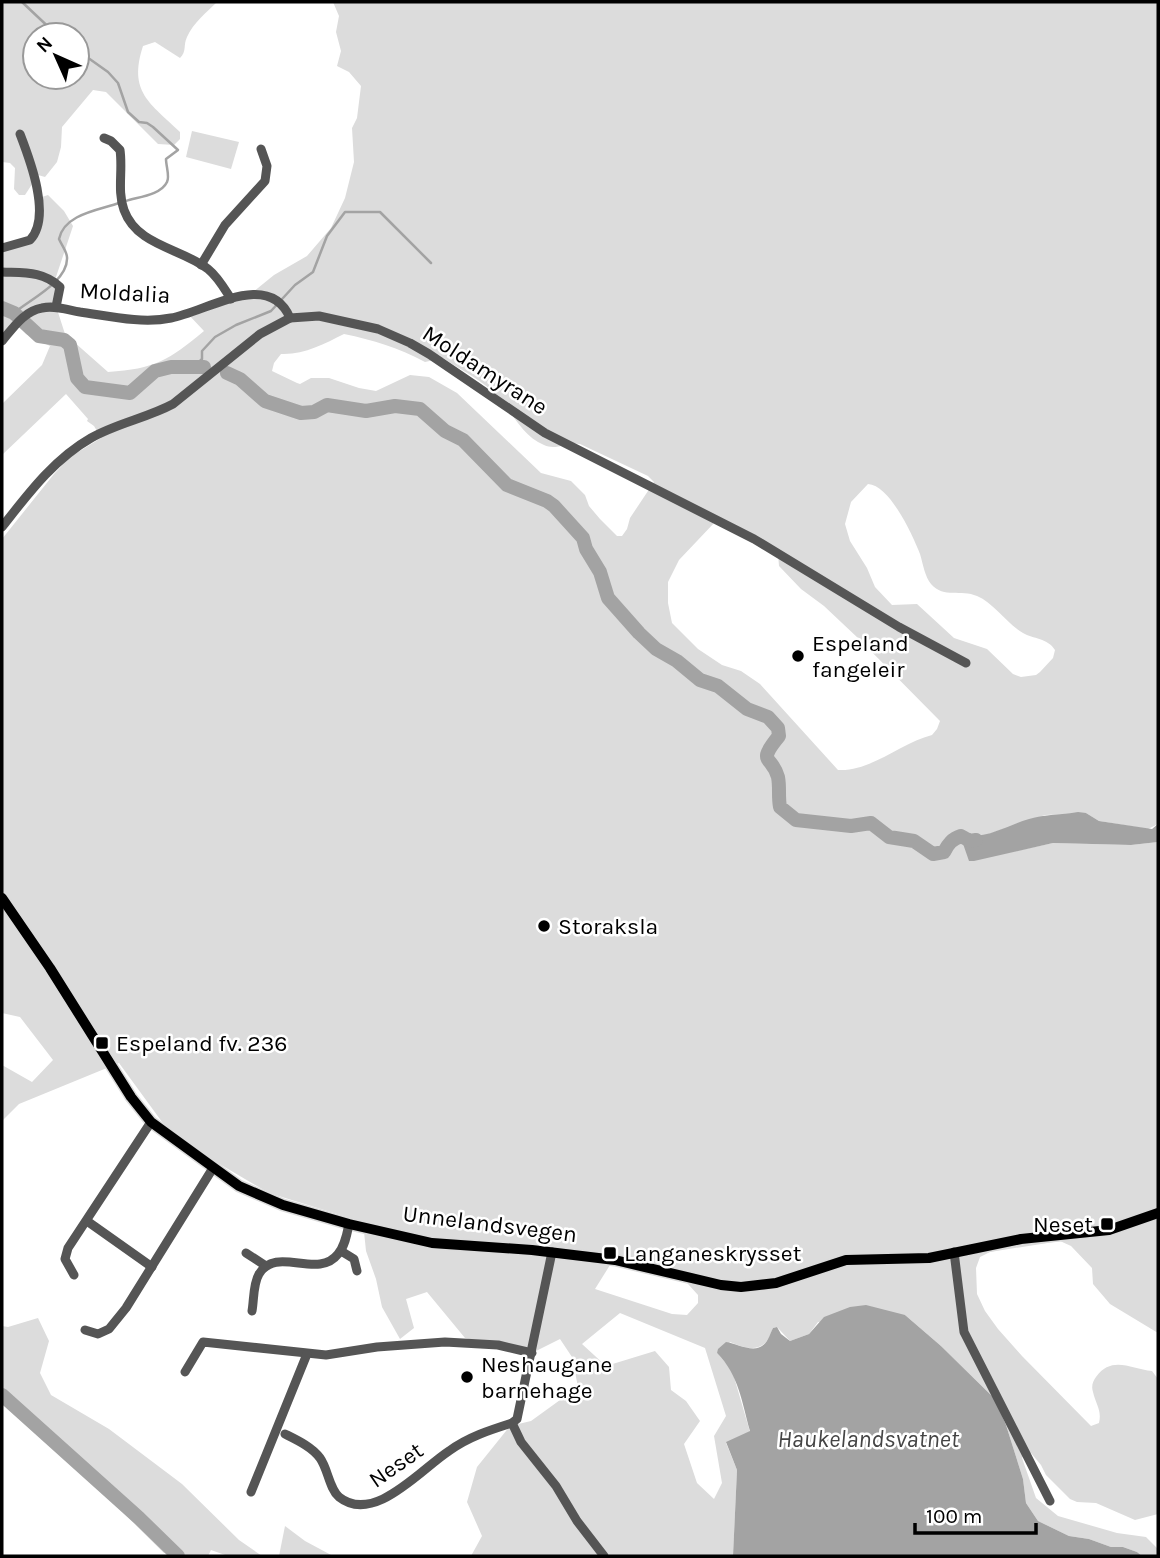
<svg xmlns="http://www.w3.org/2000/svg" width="1160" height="1558" viewBox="0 0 1160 1558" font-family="Karla,sans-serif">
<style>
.green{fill:#dcdcdc;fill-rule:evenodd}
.water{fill:#a3a3a3}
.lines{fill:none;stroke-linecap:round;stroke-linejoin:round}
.stream{stroke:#a3a3a3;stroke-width:2.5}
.river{stroke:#a3a3a3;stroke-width:14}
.major-casing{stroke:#dbdbdb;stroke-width:13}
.minor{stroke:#555;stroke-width:9}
.major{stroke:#000;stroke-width:10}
.poi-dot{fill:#000;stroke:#fff;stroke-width:2.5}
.labels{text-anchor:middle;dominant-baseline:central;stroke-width:5;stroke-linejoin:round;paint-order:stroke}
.street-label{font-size:23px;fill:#000;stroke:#fff}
.poi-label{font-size:23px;fill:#000;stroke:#fff;text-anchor:start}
.water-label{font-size:24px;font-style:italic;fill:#444;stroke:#fff}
</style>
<rect width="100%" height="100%" fill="#fff"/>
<g class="green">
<path d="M 2,2 L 217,2 C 207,12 193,23 187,37 C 183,45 187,51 180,58 L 155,42 L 143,46 C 128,92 150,103 180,132 L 180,139 L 174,145 L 158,144 L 106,92 L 93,90 L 62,127 L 61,147 L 57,162 L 45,177 L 38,175 L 25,195 L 19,195 L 14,189 L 15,168 L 10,163 L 2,162 ZM 35,35 L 77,35 L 77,77 L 35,77 Z"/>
<path d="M 333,2 L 1158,2 L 1158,824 L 1148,829 L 1099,821 L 1086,813 L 1045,815 L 986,835 L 969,838 L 962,834 L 961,838 L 988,857 L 1053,843 L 1131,845 L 1158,842 L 1158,1333 L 1110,1304 L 1093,1284 L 1092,1268 L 1071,1246 L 1060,1241 L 990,1252 L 980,1257 L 976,1268 L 977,1294 L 985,1311 L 998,1329 L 1022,1356 L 1091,1426 L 1099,1423 C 1102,1410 1096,1405 1093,1392 C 1091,1386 1093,1381 1096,1377 C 1112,1355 1131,1369 1152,1371 L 1158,1379 L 1158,1514 L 1135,1520 L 1096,1503 L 1077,1502 L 1070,1499 L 1046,1475 L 1041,1465 L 1031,1453 L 1026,1452 L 1022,1458 L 1036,1498 L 1058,1516 L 1117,1533 L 1146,1537 L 1158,1549 L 1158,1556 L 1142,1556 L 1137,1552 L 1123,1547 L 1111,1547 L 1089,1539 L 1069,1536 L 1038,1521 L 1026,1503 L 1023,1479 L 1006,1425 L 995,1399 L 941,1346 L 905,1315 L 818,1322 L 809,1334 L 790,1341 L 777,1327 L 773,1328 C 771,1332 770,1336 768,1339 C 760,1354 741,1347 730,1342 L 717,1353 L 732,1370 L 750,1432 L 726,1443 L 737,1470 L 733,1556 L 471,1556 L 482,1536 L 467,1502 L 477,1467 L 510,1426 L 531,1421 L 578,1387 L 572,1357 L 560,1339 L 530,1354 L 465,1338 L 427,1292 L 406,1299 L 414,1328 L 400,1339 L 382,1307 L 376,1279 L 366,1251 L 363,1222 L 269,1193 L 211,1159 L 165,1126 L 119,1063 L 19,1104 L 2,1121 L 2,1065 L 32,1082 L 53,1060 L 20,1017 L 2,1013 L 2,539 L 54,474 L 70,457 L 101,438 L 94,426 L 87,421 L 88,419 L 66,394 L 2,455 L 2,404 L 42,365 L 50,346 L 26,334 L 18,326 L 2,343 L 2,242 L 9,245 L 29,242 L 42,197 L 48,195 L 64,211 L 73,226 L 55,280 L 60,284 L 56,306 L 65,334 L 108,372 C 155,369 169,360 204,331 L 187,313 L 253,292 L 274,275 L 307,256 L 331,228 L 345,198 L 354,162 L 352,128 L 357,118 L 361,86 L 349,72 L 337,66 L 341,51 L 336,32 L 339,16 ZM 344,334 C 373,340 399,348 425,362 L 443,358 C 459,369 478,378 492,391 C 511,407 519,435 544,445 C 557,451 567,441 580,444 L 648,476 L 654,482 L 630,518 L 627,529 L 622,536 L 617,536 L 600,519 L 589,506 L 585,495 L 571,481 L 541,473 L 457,393 L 429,377 L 410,375 L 376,391 L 359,388 L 329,378 L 311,378 L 300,384 L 297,383 L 272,371 L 274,363 L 281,354 C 304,355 324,344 344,334 ZM 868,484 C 890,485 913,536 920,554 C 923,564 925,577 931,584 C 944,599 961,589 977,596 C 994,603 1006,623 1023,633 C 1033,639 1048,638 1055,650 L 1053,658 L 1040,672 L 1036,675 L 1021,677 L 1013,674 L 987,649 L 954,638 L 917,604 L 892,605 L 875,587 L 867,568 L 850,541 L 845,524 L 851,502 ZM 715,522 L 778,554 L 779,566 L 801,589 L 824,606 L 859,639 L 940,721 L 937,729 L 932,735 C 901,743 870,772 838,770 L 760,684 L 741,671 L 722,665 L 698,649 L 672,623 L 668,603 L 668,582 L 679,560 ZM 615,1257 L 689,1281 L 688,1284 L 698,1295 L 698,1303 L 687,1315 L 672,1314 L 595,1289 ZM 620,1313 L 705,1348 L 726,1416 L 714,1436 L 722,1483 L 714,1499 L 697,1483 L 684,1444 L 700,1421 L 686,1401 L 671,1390 L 669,1367 L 655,1351 L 606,1366 L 582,1344 Z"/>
<path d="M 192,131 L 239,142 L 231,169 L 186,157 Z"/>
<path d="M 38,1318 L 49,1341 L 40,1373 L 51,1395 L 109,1429 L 182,1484 L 239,1540 L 262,1556 L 228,1556 L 211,1550 L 208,1556 L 184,1556 L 172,1546 L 164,1553 L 88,1478 L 2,1400 L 2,1326 L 8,1327 Z"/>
<path d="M 285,1526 L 305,1541 L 333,1556 L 279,1556 Z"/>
</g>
<g class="water">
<path d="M 1078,812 L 1086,813 L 1099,821 L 1152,829 L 1158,824 L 1158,842 L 1131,845 L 1053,843 L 974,861 L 969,861 L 961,838 L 962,834 C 984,841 1007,825 1029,819 C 1045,814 1061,815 1078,812 Z"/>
<path d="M 866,1305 L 905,1315 L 941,1346 L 995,1399 L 1006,1425 L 1023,1479 L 1026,1503 L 1038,1521 L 1069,1536 L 1089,1539 L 1111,1547 L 1123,1547 L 1137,1552 L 1142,1556 L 733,1556 L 737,1470 L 726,1442 L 750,1431 C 742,1403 739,1375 717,1353 L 718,1349 L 726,1342 C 739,1344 759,1357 768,1339 C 770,1335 771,1332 773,1328 L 777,1327 L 781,1334 L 790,1341 L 809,1334 L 824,1317 L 850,1307 Z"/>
</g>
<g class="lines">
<g class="stream">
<path d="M 22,2 L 57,35"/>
<path d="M 77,50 L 108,72 L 118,83 L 128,112 L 139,122 L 147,123 L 153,127 L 178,150 L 166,159 C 166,166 170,177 167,182 C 161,195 138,197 126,201"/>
<path d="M 14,313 C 29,300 67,282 67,259 C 68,253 62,246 59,239 C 64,214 99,210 119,203"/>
<path d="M 194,367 L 202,359 L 202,351 L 215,337 L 236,325 L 271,311 L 295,285 L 313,272 L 327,236 L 345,212 L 380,212 L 431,263"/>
</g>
<g class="river">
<path d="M 2,308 L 14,313 L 39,336 L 64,340 L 70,345 L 77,378 L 85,387 L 130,393 L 155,371 L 171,367 L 204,367"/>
<path d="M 227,373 L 240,379 L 265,401 L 301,413 L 314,412 L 327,405 L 366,411 L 395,406 L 420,409 L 445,431 L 463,440 L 507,485 L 547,501 L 554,506 L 583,538 L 586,549 L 600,572 L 608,598 L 639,633 L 656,649 L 677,661 L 700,680 L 718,686 L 747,709 L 768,717 L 778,728 L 779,736 C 756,764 772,755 778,777 C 780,787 778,797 780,807 L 796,820 L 851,826 L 871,823 L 889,837 L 914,841 L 933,854 L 944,852 C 948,844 952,839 961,836 L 970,841 L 976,840"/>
<path d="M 2,1395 L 139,1518 L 178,1556"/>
</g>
<defs>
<path id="major" d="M 2,898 L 50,968 L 131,1097 L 151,1122 L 239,1186 L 283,1205 L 349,1224 L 432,1243 L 532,1250 L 615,1260 L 721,1285 L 741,1287 L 776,1283 L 846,1260 L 929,1258 L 1021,1239 L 1109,1230 L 1158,1213"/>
</defs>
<use href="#major" class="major-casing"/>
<g class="minor">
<path d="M 104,138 L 111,141 L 120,150 C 123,170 117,191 124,210 C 137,246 181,248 208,269 C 218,277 224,288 231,299"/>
<path d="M 2,248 L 30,240 C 52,217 30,160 20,134"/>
<path d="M 201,265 L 225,225 L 265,181 L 267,166 L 261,149"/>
<path d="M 2,272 C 24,273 43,271 60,287 L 56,307"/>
<path d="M 2,341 C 13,328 24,311 42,308 C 55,305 68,310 80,312 C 108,316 142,324 171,318 C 208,311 269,269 290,318"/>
<path d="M 2,527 C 28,494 54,459 91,438 C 117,423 147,418 173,404 L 260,334 L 290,318 L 319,316 L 378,329 L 410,343 L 429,354 L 545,433 L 754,539 L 899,627 L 966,663"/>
<path d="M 87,1221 L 152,1267"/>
<path d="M 341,1251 L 354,1259 L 357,1271"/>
<path d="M 954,1252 L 964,1332 L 1050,1501"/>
<path d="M 246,1253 L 266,1266"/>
<path d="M 74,1275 L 65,1259 L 68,1248 L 151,1122"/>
<path d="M 252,1311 C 254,1300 253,1284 259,1274 C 276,1245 318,1280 338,1254 C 345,1246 347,1234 349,1224"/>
<path d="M 85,1330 L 98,1334 L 109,1329 L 126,1308 L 213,1168"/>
<path d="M 185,1372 L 203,1342 L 326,1355 L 377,1347 L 445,1342 L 498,1345 L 532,1353"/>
<path d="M 512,1423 L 521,1442 L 556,1486 L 577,1521 L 604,1556"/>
<path d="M 285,1434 C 297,1440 312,1447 320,1458 C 328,1469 329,1488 339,1497 C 374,1525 421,1469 449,1451 C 468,1437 490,1430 512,1423 L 517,1419 L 552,1252"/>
<path d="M 251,1492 L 307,1354"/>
</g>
<use href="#major" class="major"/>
</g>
<g class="poi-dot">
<circle cx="798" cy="656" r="7"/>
<circle cx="544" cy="926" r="7"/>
<rect x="95" y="1036" width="14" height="14" rx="3.5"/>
<rect x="1100" y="1217" width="14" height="14" rx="3.5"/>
<rect x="603" y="1246" width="14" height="14" rx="3.5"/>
<circle cx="467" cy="1377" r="7"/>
</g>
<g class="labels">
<g class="street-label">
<text transform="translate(125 293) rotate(3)">Moldalia</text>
<text transform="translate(485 370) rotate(33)">Moldamyrane</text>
<text transform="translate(490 1224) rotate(7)">Unnelandsvegen</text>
<text transform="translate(396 1465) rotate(-35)">Neset</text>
</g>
<g class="poi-label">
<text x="812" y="643">Espeland<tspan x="812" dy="26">fangeleir</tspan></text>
<text x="558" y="926">Storaksla</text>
<text x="116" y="1043">Espeland fv. 236</text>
<text x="1093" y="1224" text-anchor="end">Neset</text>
<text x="624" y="1253">Langaneskrysset</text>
<text x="481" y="1364">Neshaugane<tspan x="481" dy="26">barnehage</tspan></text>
</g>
<g class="water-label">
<text x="868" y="1439">Haukelandsvatnet</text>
</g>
</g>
<rect width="1160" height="1558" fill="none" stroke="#000000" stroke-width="7"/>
<g transform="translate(56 56) rotate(315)"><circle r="33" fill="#ffffff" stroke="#999999" stroke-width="2"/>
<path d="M0-5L12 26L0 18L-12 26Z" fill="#000000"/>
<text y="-10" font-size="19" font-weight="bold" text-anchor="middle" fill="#000000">N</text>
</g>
<path d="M915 1523v10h121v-10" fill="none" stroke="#000000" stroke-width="3.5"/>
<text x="926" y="1523" font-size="21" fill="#000000" stroke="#ffffff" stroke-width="5" paint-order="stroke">100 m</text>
</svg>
